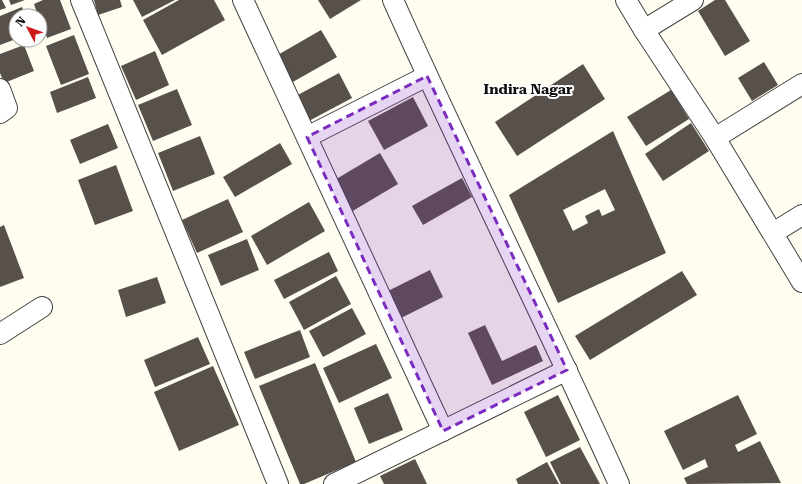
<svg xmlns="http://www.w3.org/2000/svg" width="802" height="484" viewBox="0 0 802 484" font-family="'Roboto Serif',serif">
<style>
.building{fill:#58504a;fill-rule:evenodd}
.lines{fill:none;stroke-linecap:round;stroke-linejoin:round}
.minor-casing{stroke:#424242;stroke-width:22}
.minor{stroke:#fff;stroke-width:20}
.marked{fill:#7b2cbf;fill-opacity:0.2;stroke:#7b2cbf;stroke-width:3;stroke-dasharray:8 5;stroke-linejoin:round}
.labels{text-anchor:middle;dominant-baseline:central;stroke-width:4;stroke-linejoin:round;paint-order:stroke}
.neighbourhood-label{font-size:14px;font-weight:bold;fill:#0f0f0f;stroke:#fff}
</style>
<rect width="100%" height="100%" fill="#fffdf0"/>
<g class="building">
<path d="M 0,0 L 2,0 L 6,8 L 0,10 Z"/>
<path d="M 9,0 L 25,0 L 11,5 Z"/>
<path d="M 43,0 L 60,0 L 71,29 L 47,38 L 40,16 L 38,16 L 34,4 Z"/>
<path d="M 94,0 L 120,0 L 122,7 L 98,15 Z"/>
<path d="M 133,0 L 175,0 L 142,17 Z"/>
<path d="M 179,0 L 214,0 L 225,20 L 162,55 L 143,20 Z"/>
<path d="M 318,0 L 361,0 L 330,19 Z"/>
<path d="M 715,0 L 725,0 L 750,41 L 725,56 L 698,11 Z"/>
<path d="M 22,7 L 26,16 L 16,16 L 16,39 L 0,45 L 0,16 Z"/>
<path d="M 321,30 L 337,57 L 291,83 L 276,56 Z"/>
<path d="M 74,35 L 89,74 L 61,85 L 46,46 Z"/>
<path d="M 24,45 L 34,71 L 4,83 L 0,73 L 0,54 Z"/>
<path d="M 155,51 L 169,85 L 136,100 L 121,66 Z"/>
<path d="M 764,62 L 778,85 L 752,101 L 738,78 Z"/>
<path d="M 583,64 L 605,99 L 517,156 L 495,122 Z"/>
<path d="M 339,73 L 352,98 L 307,122 L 294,97 Z"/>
<path d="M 88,77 L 96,98 L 57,113 L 50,92 Z"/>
<path d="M 177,89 L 192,125 L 153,141 L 138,105 Z"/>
<path d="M 671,90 L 689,119 L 646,146 L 627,117 Z"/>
<path d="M 413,97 L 428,126 L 384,150 L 368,121 Z"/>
<path d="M 691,123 L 709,151 L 663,181 L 645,154 Z"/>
<path d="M 108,124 L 118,148 L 80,164 L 70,140 Z"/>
<path d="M 613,131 L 666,253 L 558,303 L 509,195 ZM 605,189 L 615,210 L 602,216 L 599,209 L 585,216 L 588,223 L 573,231 L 563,210 Z"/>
<path d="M 200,136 L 215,174 L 173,191 L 158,153 Z"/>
<path d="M 280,143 L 292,164 L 235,197 L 223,177 Z"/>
<path d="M 380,153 L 398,184 L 351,212 L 333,181 Z"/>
<path d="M 116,165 L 133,211 L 95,225 L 78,180 Z"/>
<path d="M 462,178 L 472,197 L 423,225 L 412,206 Z"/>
<path d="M 228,199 L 243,232 L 197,253 L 182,220 Z"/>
<path d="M 309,202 L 325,231 L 267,265 L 251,236 Z"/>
<path d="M 4,225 L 24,278 L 0,287 L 0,227 Z"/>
<path d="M 247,239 L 259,270 L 221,286 L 208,255 Z"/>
<path d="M 329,252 L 338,271 L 284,299 L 274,280 Z"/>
<path d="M 430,270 L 443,297 L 401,318 L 388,291 Z"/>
<path d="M 682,271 L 697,295 L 590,360 L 575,336 Z"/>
<path d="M 336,276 L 351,304 L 304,330 L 289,302 Z"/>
<path d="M 157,277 L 166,303 L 126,317 L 118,290 Z"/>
<path d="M 352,308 L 366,334 L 323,357 L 309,331 Z"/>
<path d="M 485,325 L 502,361 L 536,345 L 543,361 L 492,385 L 468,333 Z"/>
<path d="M 300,330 L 310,357 L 255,379 L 244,352 Z"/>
<path d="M 198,337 L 210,364 L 155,387 L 144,360 Z"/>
<path d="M 376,344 L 392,378 L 339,403 L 323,368 Z"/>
<path d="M 315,363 L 356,462 L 304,484 L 300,484 L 259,386 Z"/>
<path d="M 213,366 L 239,425 L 179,451 L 154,392 Z"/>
<path d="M 388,393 L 403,430 L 369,444 L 354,408 Z"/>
<path d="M 558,395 L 580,440 L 546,457 L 524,412 Z"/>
<path d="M 738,395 L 757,434 L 735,445 L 738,452 L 760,441 L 781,483 L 687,484 L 684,478 L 708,467 L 705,459 L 683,470 L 664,431 Z"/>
<path d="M 580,447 L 600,484 L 561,484 L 550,462 Z"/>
<path d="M 415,459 L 427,484 L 384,484 L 380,476 Z"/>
<path d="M 547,462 L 559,484 L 518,484 L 516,479 Z"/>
</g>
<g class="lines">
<defs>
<g id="minor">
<path d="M 81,0 L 278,484"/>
<path d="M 243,0 L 443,431"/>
<path d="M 393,0 C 466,163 546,322 619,484"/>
<path d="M 626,0 L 644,30"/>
<path d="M 693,0 L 644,30 L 715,138 L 802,282"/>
<path d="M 0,89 L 7,108 L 0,113"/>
<path d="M 307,137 L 427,76"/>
<path d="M 715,138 L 802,84"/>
<path d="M 773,233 L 802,215"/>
<path d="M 0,334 L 42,307"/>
<path d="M 334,484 L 567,370"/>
</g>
</defs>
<use href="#minor" class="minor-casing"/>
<use href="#minor" class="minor"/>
</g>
<path class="marked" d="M 427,76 L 567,370 L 443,431 L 307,137 Z"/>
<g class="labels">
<g class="neighbourhood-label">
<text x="528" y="89">Indira Nagar</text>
</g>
</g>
<g transform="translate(28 28) rotate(311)"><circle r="19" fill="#ffffff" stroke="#9f9f9f"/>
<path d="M0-3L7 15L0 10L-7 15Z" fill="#cc1919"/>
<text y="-6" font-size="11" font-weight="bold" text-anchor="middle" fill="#0f0f0f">N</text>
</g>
</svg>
